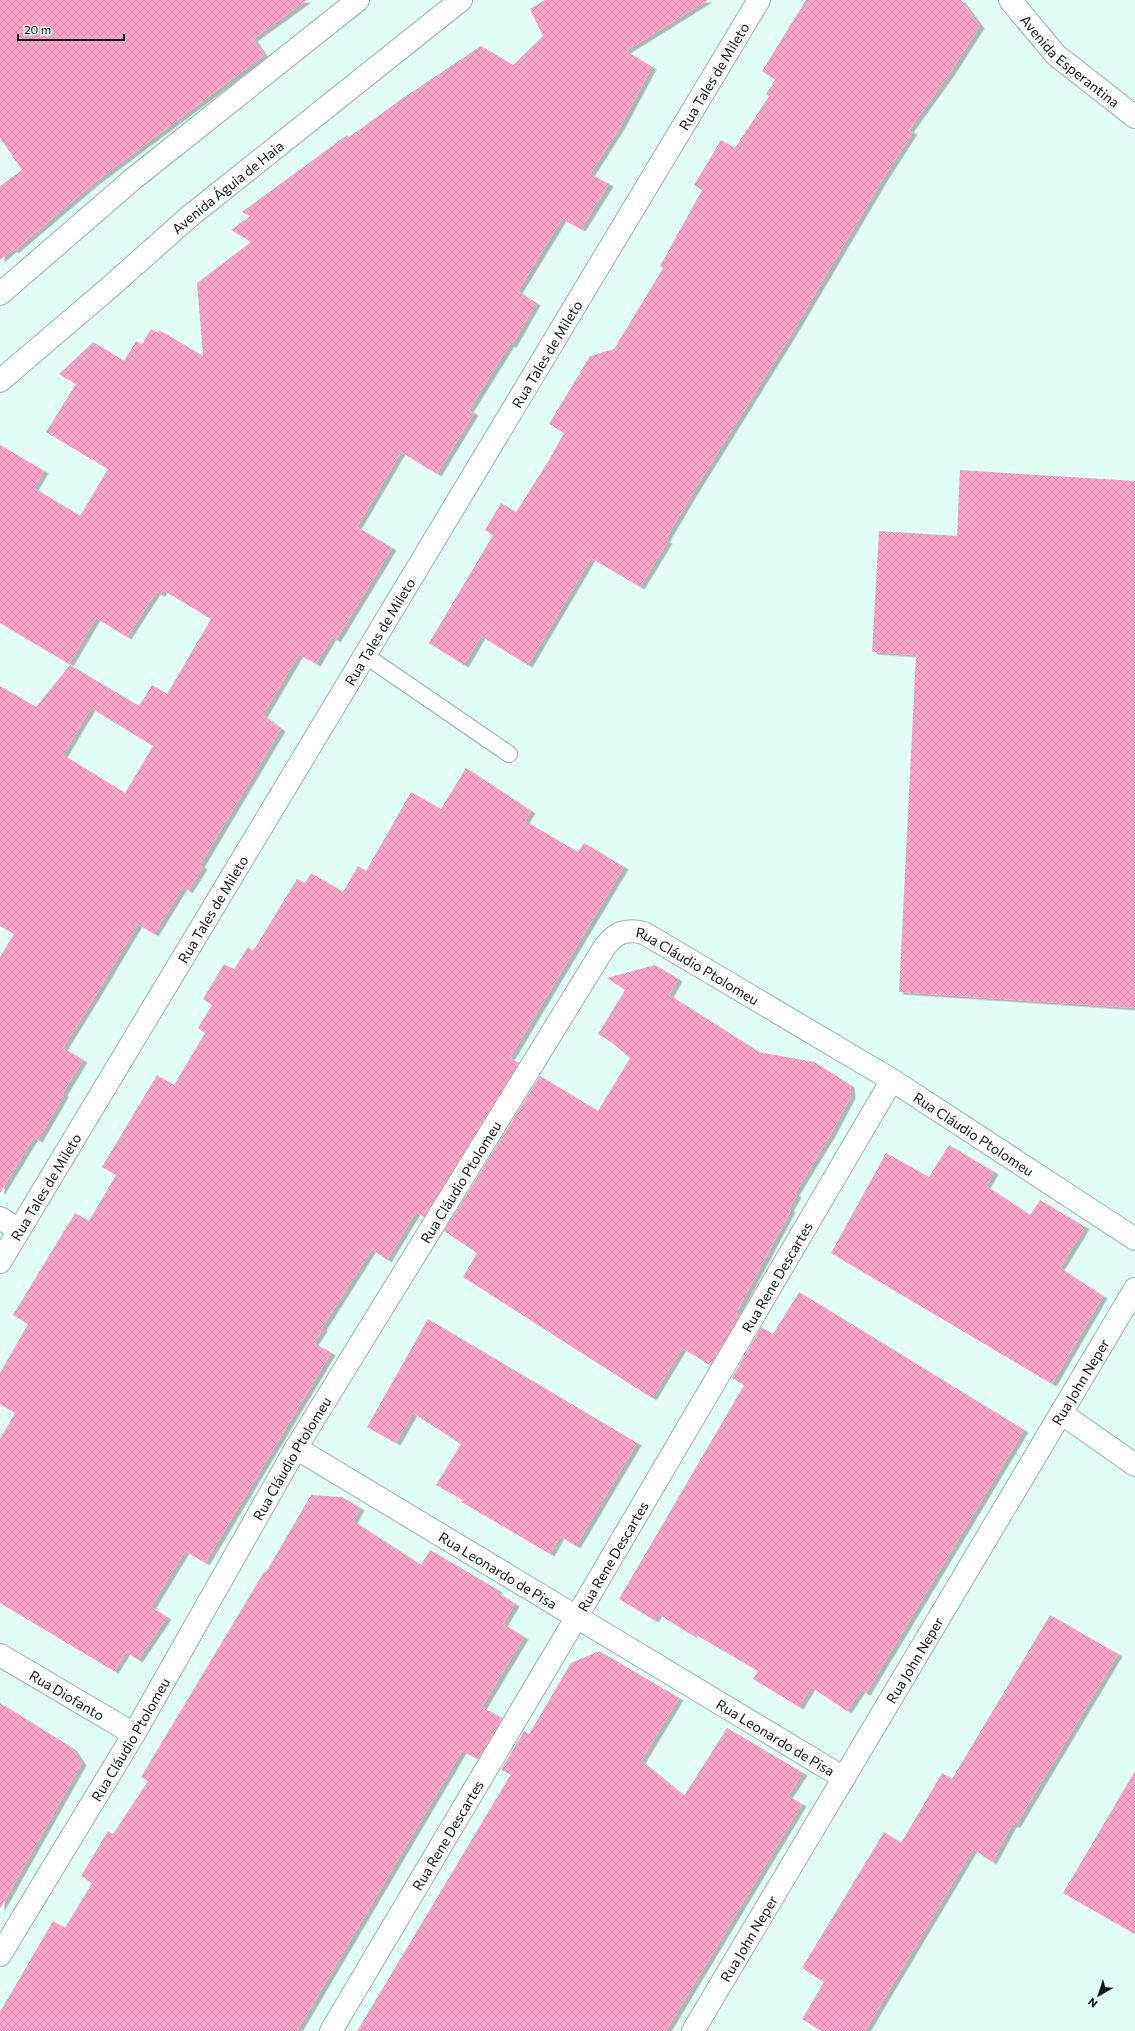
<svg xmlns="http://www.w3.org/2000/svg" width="1135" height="2031" viewBox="0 0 1135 2031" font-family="Commissioner,sans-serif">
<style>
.building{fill:url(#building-cross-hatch);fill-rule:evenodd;filter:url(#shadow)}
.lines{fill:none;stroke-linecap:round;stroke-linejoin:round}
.service-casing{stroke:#99b1ac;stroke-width:18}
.minor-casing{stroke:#99b1ac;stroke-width:24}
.secondary-casing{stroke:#99b1ac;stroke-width:24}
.service{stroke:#fff;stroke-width:16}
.minor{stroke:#fff;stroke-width:22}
.secondary{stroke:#fff;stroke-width:22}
.labels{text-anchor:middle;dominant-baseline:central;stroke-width:4;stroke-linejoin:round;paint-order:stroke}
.street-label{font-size:14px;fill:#0f1816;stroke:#e2fcf6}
</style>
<defs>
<pattern id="building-cross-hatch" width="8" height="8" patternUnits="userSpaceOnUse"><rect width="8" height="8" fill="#fca3ca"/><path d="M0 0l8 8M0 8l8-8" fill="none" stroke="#d78cad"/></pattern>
<filter id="shadow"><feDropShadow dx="4.5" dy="2.5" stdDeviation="0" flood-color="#0004"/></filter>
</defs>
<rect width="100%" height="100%" fill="#e2fcf6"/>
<g class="building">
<path d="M 0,0 L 307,0 L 253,39 L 264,55 L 95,182 L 14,251 L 13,249 L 0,260 L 0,186 L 22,170 L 0,138 Z"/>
<path d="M 545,0 L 708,0 L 626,51 L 652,67 L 620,127 L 590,174 L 609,184 L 581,229 L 562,219 L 518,291 L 536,303 L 512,345 L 510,344 L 469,410 L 474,413 L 437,474 L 401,452 L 357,527 L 392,548 L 336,640 L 332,637 L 316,664 L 299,654 L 263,715 L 281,729 L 200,865 L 203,867 L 188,891 L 183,887 L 154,934 L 138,924 L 94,998 L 63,1048 L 83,1060 L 63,1093 L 64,1095 L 38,1140 L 34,1137 L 0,1193 L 0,957 L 14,934 L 0,926 L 0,686 L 36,707 L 70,665 L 139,706 L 152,685 L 167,694 L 211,619 L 163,590 L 161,594 L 156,592 L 127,637 L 96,618 L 69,664 L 0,623 L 0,445 L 44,471 L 34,488 L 80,516 L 108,469 L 46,432 L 76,384 L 59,374 L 93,342 L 124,361 L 136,341 L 142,344 L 151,329 L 158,333 L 159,330 L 203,356 L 197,283 L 251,242 L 231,230 L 250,216 L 242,212 L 347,135 L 349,137 L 403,98 L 481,46 L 513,65 L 543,36 L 530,9 ZM 91,708 L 153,746 L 125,793 L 63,755 Z"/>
<path d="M 806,0 L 961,0 L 980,26 L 950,73 L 909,130 L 913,132 L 884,177 L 789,338 L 692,494 L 665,540 L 668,541 L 640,587 L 591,558 L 528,665 L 481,636 L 464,665 L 429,643 L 493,535 L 485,530 L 501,503 L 516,512 L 549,460 L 564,433 L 549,424 L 590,356 L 614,349 L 663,268 L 660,266 L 702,190 L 694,185 L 721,140 L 735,148 L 769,96 L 766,94 L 775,80 L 762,71 Z"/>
<path d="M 960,470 L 1135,481 L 1135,1008 L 899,992 L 916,655 L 872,652 L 879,531 L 957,536 Z"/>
<path d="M 466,768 L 531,811 L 525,821 L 578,852 L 584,843 L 624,867 L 510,1058 L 519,1063 L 424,1217 L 416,1212 L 387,1260 L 372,1249 L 322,1328 L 323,1329 L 314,1343 L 331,1353 L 205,1563 L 185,1551 L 151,1607 L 167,1617 L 138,1660 L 126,1652 L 114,1671 L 0,1603 L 0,1439 L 15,1413 L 0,1404 L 0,1373 L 28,1324 L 13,1315 L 75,1213 L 89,1221 L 116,1175 L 102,1167 L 157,1075 L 174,1085 L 205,1033 L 198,1028 L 212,1005 L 203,999 L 224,964 L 234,969 L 248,947 L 253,951 L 297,879 L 305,883 L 311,873 L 343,892 L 358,866 L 366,871 L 411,792 L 441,809 Z"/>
<path d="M 655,965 L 678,979 L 669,995 L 759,1052 L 814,1062 L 850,1085 L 851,1096 L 831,1134 L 795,1193 L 797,1195 L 789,1209 L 791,1210 L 736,1313 L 740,1315 L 710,1365 L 682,1348 L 652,1398 L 463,1277 L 477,1253 L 444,1231 L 540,1076 L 598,1111 L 630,1058 L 611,1042 L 598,1034 L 625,990 L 607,978 Z"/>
<path d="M 949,1145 L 994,1172 L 986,1186 L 1030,1215 L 1040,1200 L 1085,1227 L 1060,1268 L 1103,1296 L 1052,1384 L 831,1253 L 886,1153 L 929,1177 Z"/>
<path d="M 799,1292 L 1024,1430 L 866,1693 L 861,1690 L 847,1711 L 811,1687 L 799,1707 L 753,1679 L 758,1671 L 693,1633 L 692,1635 L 658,1614 L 654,1620 L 619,1599 L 744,1385 L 732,1378 L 761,1327 L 773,1334 Z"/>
<path d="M 428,1319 L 637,1443 L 576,1546 L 560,1536 L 550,1554 L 460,1501 L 465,1501 L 436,1485 L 461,1444 L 413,1413 L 396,1443 L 367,1427 Z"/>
<path d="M 311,1495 L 342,1497 L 360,1508 L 353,1521 L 421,1565 L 430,1550 L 498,1590 L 497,1592 L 515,1604 L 503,1624 L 524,1637 L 482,1707 L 502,1718 L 478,1759 L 462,1751 L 297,2031 L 0,2031 L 0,2012 L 53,1921 L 65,1928 L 92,1883 L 81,1876 L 108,1831 L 113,1834 L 148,1781 L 141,1777 L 264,1572 L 266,1572 Z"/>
<path d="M 1050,1615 L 1118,1654 L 1016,1825 L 1012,1825 L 992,1862 L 973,1849 L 865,2031 L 821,2031 L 802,2019 L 824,1982 L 802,1968 L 884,1832 L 901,1843 L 942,1773 L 952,1779 Z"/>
<path d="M 599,1651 L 679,1698 L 641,1761 L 684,1796 L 727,1728 L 803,1773 L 788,1796 L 802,1804 L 666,2031 L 357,2031 L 511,1774 L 501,1770 L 524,1731 L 529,1734 L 571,1663 Z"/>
<path d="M 0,1703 L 72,1748 L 82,1763 L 0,1909 Z"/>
<path d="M 1135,1771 L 1135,1934 L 1063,1893 Z"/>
</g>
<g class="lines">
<defs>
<path id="service" d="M 366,656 L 509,754"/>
<g id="minor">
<path id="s1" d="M 1010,0 L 1056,55 L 1135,117"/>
<path d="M 0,1218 L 19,1230"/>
<path id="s2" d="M 0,1262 L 759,0"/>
<path d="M 1061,1413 L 1135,1465"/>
<path id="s3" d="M 296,1448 L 844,1778"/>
<path id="s4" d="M 0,1655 L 134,1734"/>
<path id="s5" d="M 0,1955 L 134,1734 L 296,1448 L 604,948 C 615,933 625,928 644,933 L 892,1080 L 1135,1239"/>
<path id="s6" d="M 331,2031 L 576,1618 L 892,1080"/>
<path id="s7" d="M 693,2031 L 1135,1289"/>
</g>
<g id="secondary">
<path d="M 0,294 L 133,179 L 358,0"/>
<path id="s8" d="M 0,381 L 110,287 L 190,216 L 461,0"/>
</g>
</defs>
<use href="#service" class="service-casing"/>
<use href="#minor" class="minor-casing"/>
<use href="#secondary" class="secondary-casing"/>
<use href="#service" class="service"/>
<use href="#minor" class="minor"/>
<use href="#secondary" class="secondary"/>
</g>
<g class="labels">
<g class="street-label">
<text stroke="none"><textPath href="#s1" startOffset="86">Avenida Esperantina</textPath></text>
<text stroke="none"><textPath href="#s2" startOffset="1384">Rua Tales de Mileto</textPath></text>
<text stroke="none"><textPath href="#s8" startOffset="299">Avenida Águia de Haia</textPath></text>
<text stroke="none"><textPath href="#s2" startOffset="1060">Rua Tales de Mileto</textPath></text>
<text stroke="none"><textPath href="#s2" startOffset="736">Rua Tales de Mileto</textPath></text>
<text stroke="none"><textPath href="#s2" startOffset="412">Rua Tales de Mileto</textPath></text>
<text stroke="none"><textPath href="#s5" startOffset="1283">Rua Cláudio Ptolomeu</textPath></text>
<text stroke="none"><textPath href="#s5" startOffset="1607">Rua Cláudio Ptolomeu</textPath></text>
<text stroke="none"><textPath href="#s5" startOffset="900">Rua Cláudio Ptolomeu</textPath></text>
<text stroke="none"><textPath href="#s2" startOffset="88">Rua Tales de Mileto</textPath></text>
<text stroke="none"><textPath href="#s6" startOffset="876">Rua Rene Descartes</textPath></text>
<text stroke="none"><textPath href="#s7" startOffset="756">Rua John Neper</textPath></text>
<text stroke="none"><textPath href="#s5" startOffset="576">Rua Cláudio Ptolomeu</textPath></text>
<text stroke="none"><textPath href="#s6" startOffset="552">Rua Rene Descartes</textPath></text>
<text stroke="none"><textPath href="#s3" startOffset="236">Rua Leonardo de Pisa</textPath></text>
<text stroke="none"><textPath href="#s7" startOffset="432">Rua John Neper</textPath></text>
<text stroke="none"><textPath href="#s4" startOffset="78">Rua Diofanto</textPath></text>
<text stroke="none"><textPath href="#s3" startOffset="560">Rua Leonardo de Pisa</textPath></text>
<text stroke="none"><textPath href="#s5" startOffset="252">Rua Cláudio Ptolomeu</textPath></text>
<text stroke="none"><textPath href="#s6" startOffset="228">Rua Rene Descartes</textPath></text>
<text stroke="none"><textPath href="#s7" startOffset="108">Rua John Neper</textPath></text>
</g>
</g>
<g transform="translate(1099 1995) rotate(219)" stroke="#e2fcf6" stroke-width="3" paint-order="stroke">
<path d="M0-3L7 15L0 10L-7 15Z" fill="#0f1816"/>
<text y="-6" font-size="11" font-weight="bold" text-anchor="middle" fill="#0f1816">N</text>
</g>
<path d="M18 34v6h106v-6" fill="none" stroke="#0f1816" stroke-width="2"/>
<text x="24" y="34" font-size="12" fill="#0f1816" stroke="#e2fcf6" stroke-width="3" paint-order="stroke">20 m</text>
</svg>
